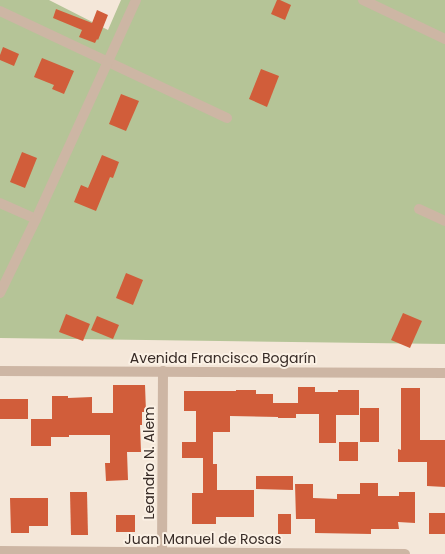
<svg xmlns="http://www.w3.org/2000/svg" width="445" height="554" viewBox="0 0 445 554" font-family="Poppins,sans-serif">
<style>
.green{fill:#b5c497}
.building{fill:#d15d3a}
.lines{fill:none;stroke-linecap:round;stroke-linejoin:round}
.minor{stroke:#cdb6a4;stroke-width:10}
.labels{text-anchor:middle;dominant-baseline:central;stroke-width:4;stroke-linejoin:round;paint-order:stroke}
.street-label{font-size:14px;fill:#372b26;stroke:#fbf1e5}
</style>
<rect width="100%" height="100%" fill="#f4e7d9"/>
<path class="green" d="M 0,0 L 49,0 L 108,30 L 121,0 L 445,0 L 445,344 L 0,338 Z"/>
<g class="building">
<path d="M 277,0 L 280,0 L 291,5 L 285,20 L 271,14 Z"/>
<path d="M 56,9 L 92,23 L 97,10 L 108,15 L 98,40 L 97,39 L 95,43 L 79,37 L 82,30 L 53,18 Z"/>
<path d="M 3,47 L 19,54 L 14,66 L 0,60 L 0,55 Z"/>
<path d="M 42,58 L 74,71 L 64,94 L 52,89 L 54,85 L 34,77 Z"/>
<path d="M 261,69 L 279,76 L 267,107 L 249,99 Z"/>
<path d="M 121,94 L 139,101 L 126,131 L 109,124 Z"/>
<path d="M 22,152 L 37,158 L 25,188 L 10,182 Z"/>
<path d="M 102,155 L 119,162 L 113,178 L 110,177 L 96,211 L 74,202 L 81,185 L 88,188 Z"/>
<path d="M 126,273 L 143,280 L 133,305 L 116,298 Z"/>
<path d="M 403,313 L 422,321 L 410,348 L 391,340 Z"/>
<path d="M 66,314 L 90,324 L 83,341 L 59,332 Z"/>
<path d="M 97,316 L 119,325 L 113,339 L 91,330 Z"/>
<path d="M 113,385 L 145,385 L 146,412 L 142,412 L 142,425 L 140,425 L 141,452 L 127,452 L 128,480 L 106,481 L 105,463 L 110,463 L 110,435 L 69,435 L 69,437 L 51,437 L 51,446 L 31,446 L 31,419 L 52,419 L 52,396 L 68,396 L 68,398 L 92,397 L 92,413 L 113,413 Z"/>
<path d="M 298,387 L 315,387 L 315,392 L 338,392 L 338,390 L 359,390 L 359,415 L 336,415 L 336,443 L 319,443 L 319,414 L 296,414 L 296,418 L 278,418 L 278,417 L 230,416 L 230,432 L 213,432 L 213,464 L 217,464 L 217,490 L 254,490 L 254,517 L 216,517 L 216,524 L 192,524 L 192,493 L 203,493 L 203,458 L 182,458 L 182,442 L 196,442 L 196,411 L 184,411 L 184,391 L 236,391 L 236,390 L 256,390 L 256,394 L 273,394 L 273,403 L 298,403 Z"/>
<path d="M 401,388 L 420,388 L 420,440 L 445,440 L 445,487 L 427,486 L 427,462 L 398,462 L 398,449 L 401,450 Z"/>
<rect x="0" y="399" width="28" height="20"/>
<rect x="360" y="408" width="19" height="34"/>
<rect x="339" y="442" width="19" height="19"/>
<path d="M 256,476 L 293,476 L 293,490 L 256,489 Z"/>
<path d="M 360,483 L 378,483 L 378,496 L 399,496 L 399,492 L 415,492 L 415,523 L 398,522 L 399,529 L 371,529 L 371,534 L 315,533 L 315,519 L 296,519 L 295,484 L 313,484 L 313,498 L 337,499 L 337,494 L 360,494 Z"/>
<path d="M 70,492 L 87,492 L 88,535 L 71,535 Z"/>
<path d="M 10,498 L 48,498 L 48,526 L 29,526 L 29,533 L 11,533 Z"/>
<rect x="429" y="513" width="16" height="21"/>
<rect x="278" y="514" width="13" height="20"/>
<rect x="116" y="515" width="19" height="17"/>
</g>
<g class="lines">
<g class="minor">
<path d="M 363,0 L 445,39"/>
<path d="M 0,11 L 227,118"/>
<path d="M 0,203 L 36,219"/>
<path d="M 419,209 L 445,221"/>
<path d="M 0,293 L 36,219 L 136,0"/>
<path d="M 0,371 L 445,373"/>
<path d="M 0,551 L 405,554"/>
<path d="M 162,554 L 163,371"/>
</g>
</g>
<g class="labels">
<g class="street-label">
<text x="223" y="358">Avenida Francisco Bogarín</text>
<text transform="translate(149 463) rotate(-90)">Leandro N. Alem</text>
<text x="203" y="539">Juan Manuel de Rosas</text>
</g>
</g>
</svg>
